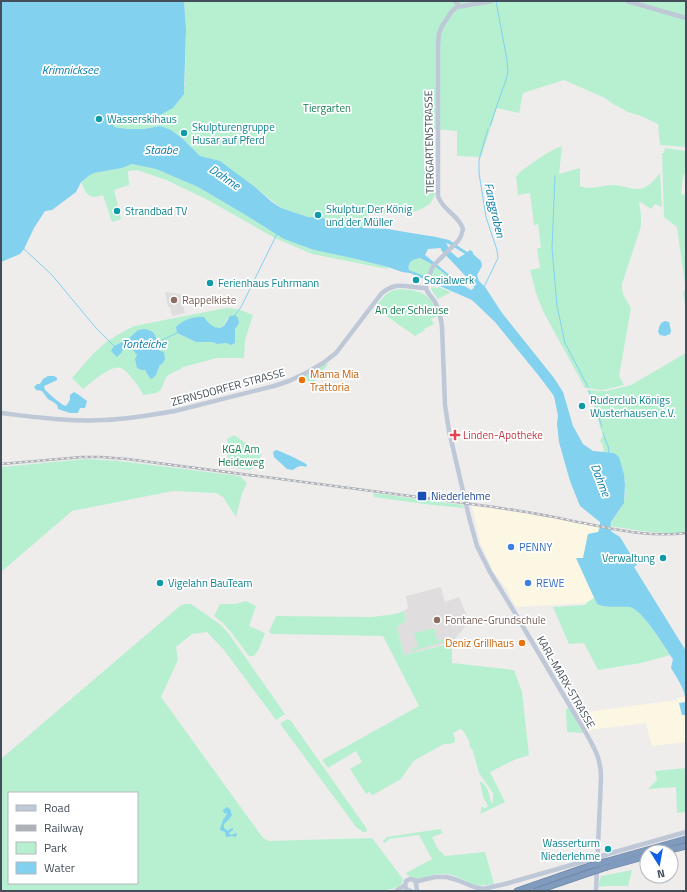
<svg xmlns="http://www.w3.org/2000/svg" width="687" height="892" viewBox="0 0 687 892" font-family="'Titillium Web',sans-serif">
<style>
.commercial{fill:#fcf7e3}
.education{fill:#e0ddde}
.green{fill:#b7f0d1;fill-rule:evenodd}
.water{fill:#82d1ef;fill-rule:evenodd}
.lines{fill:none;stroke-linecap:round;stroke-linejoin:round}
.stream{stroke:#82d1ef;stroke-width:1}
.highway-casing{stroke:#6c86aa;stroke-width:7}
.secondary{stroke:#bec8d7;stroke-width:4.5}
.highway{stroke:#819bbe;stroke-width:5.5}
.rail-casing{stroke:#aeb1b7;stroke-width:2.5}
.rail{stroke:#fff;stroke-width:1;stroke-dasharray:3;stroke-linecap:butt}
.highway-bridge-casing{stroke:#6c86aa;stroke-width:7;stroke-linecap:butt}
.secondary-bridge{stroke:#bec8d7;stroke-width:4.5}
.highway-bridge{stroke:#819bbe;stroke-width:5.5}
.culture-dot{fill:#0f9aa8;stroke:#fff;stroke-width:1.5}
.education-dot{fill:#8d6e63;stroke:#fff;stroke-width:1.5}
.food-dot{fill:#e8710a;stroke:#fff;stroke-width:1.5}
.health-dot{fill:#e0444e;stroke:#fff;stroke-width:1.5}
.transit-dot{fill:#1a4fb4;stroke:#fff;stroke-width:1.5}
.shop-dot{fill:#3f7fe0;stroke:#fff;stroke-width:1.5}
.labels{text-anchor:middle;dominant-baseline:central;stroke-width:3.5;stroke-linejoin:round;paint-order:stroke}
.park-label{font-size:11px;fill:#137e4f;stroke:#fff}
.culture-label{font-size:11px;fill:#0d838f;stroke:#fff;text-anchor:start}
.street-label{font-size:11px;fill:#444e5a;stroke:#fff}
.education-label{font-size:11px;fill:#785e54;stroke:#fff;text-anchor:start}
.food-label{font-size:11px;fill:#c56008;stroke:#fff;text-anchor:start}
.health-label{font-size:11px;fill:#be3a42;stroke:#fff;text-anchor:start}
.transit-label{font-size:11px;fill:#164399;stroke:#fff;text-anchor:start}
.shop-label{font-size:11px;fill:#366cbe;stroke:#fff;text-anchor:start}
.water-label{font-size:12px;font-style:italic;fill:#067dab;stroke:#fff}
</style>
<rect width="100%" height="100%" fill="#efecec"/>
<g class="commercial">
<path d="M 472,506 L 534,514 L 600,527 L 598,532 L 588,534 L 583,558 L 576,558 L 594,598 L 586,603 L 516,607 L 506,588 L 493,571 L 480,542 Z"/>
<path d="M 685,697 L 686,702 L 679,703 L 682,715 L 686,715 L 686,742 L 653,746 L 651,743 L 646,723 L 589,730 L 586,712 L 677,700 L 677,698 Z"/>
</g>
<g class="education">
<path d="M 165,292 L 181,294 L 185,313 L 172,316 L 170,307 L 168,307 Z"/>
<path d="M 441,587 L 445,602 L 459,597 L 468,618 L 466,625 L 462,631 L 452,642 L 404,655 L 397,627 L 406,621 L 404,611 L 408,608 L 406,596 Z"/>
</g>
<g class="green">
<path d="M 184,1 L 686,1 L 686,147 L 660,145 L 658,124 L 641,116 L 628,112 L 613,104 L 605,98 L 564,80 L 523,93 L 519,113 L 497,108 L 481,157 L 457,156 L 457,131 L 434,129 L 435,158 L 434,161 L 435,195 L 430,204 L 419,210 L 403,215 L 369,212 L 363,228 L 359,225 L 343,224 L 322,218 L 308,217 L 281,208 L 255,187 L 220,162 L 200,156 L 183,139 L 160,126 L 143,129 L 127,129 L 114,127 L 113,123 L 116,120 L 160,115 L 185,86 L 186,29 Z"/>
<path d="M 562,146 L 559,174 L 580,168 L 580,186 C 591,191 603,184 615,185 C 625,186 634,191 643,188 C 651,185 655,179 660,173 L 662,207 L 657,205 L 655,204 L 651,209 L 639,201 L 641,215 L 641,226 L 622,284 C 621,294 627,300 631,308 L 619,376 L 624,385 L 603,390 L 585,388 L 543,311 L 536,293 L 530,270 L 540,268 L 537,248 L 541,248 L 538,224 L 534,225 L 530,193 L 518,195 L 516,177 C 519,172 524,169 528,166 C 539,158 549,151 562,146 Z"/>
<path d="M 665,148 L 686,151 L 686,171 L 683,177 L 681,194 L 686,195 L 686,312 L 683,291 L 686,291 L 677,227 L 664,217 L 662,153 L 664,153 Z"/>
<path d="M 132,164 L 156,169 L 198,187 L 243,213 L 284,239 L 314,250 L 352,258 L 388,267 L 387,269 L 312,254 L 275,238 L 206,199 L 166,180 L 146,173 L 137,170 L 128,171 L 129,185 L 114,190 L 121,219 L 112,222 L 103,195 C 89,199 87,196 81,182 L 90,175 L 94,173 L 122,168 Z"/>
<path d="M 419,258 C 433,264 445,273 455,283 L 453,286 L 433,278 L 430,278 L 409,270 C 407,262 413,259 419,258 Z"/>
<path d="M 433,287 L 437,288 L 438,287 L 451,292 L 438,299 L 431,289 L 431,288 Z"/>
<path d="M 401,289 C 423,291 431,294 438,316 L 431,319 L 434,324 L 424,329 L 425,330 L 415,336 L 375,308 C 383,297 387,290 401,289 Z"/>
<path d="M 226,308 C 236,308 244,311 253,315 L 245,340 L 244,358 L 217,358 L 183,367 C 179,371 173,371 169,375 C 162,379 165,390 156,393 C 152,394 148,394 143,395 C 140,388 136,383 131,377 C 128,373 125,370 121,368 C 111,364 91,383 83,389 L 72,378 L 92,355 L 105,343 L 119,334 L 134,326 ZM 204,317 C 207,322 215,332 222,327 C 225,325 226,321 227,318 L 235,329 L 235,340 L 217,344 L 213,342 L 196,342 L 177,333 L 188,320 L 193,318 ZM 138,330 C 153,329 152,329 158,342 L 156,348 L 160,352 L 160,364 L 157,373 L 147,372 L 136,364 L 137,355 L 132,349 L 129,348 L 123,349 L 114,346 L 128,339 Z"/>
<path d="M 686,353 L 686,532 C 659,535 637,530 610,526 C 613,518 619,512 623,504 C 627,497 625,472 621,464 C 619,460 616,457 614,453 L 604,452 L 603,445 L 600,441 L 603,435 L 601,430 L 594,406 L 587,390 L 606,391 L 631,385 Z"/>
<path d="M 325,363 L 328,364 L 323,371 L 322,370 L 320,373 L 321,374 L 319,379 L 317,379 L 312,387 L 311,385 L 304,376 Z"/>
<path d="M 234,435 L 262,454 L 251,470 L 227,467 L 228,449 L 227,439 Z"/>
<path d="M 86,459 L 119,461 L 240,476 L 247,483 L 242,493 L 236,517 L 223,497 L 216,493 L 173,491 L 72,511 L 1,572 L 1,467 Z"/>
<path d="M 373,493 L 463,505 L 464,508 L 424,504 L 374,497 Z"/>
<path d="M 594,598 C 595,599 597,603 597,604 C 604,610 622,604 631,607 C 643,611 663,645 670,655 L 641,663 L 598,670 L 584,643 L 569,644 L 553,607 L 586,605 L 586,603 Z"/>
<path d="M 246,601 L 256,606 L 249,626 L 265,633 L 259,649 L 254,656 L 249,656 L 231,632 L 223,623 L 214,616 L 220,604 L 235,604 Z"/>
<path d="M 186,604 L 191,604 L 221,625 L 229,634 L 285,714 L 276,720 L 224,650 L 207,632 L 192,634 L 176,647 L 178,660 L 161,697 L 263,838 L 269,841 L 372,838 L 403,879 C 402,888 395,888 387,890 L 387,891 L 1,891 L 1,759 L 181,605 ZM 9,793 L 137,793 L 137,883 L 9,883 Z"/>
<path d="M 404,611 L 406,621 L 397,627 L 404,655 L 452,643 L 452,663 L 514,670 L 522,692 L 529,755 L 514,760 L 490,772 L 505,802 L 478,815 L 481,812 L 481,808 L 483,806 L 484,809 L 488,806 L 483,797 L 480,782 L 482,782 C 485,785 488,789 489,794 C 490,798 490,800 493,804 L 493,793 L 479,773 L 473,751 L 470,747 L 469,741 L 464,732 L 461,729 L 453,733 L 455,739 L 455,742 L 450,744 L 444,744 L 415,760 L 412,763 L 401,779 L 373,795 L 369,792 L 366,794 L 350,769 L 362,762 L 356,751 L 328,768 L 322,760 L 419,706 L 383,636 L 272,634 L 269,632 L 276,616 L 372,617 L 395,614 Z"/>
<path d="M 434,628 L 438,641 L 452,637 L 453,639 L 412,651 L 412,649 L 418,647 L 414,633 Z"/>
<path d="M 567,708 L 569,708 L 583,733 L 567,732 L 566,710 Z"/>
<path d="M 288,719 L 291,721 L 367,829 L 366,832 L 363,832 L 356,827 L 281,725 L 281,723 Z"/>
<path d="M 686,768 L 686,812 L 677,813 L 676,787 L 648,789 L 657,780 L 655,771 Z"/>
<path d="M 440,829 L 443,833 L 432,837 L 438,849 L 445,856 L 485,852 L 494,884 C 487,885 481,886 475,885 C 463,881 458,875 445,874 C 440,874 437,874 432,875 C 422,878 414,883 406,873 L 432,859 L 419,835 L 389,839 L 385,843 L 383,842 L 383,841 L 387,837 Z"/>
<path d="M 632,870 L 628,886 L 605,886 L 599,887 L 598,886 L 601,876 Z"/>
</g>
<g class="water">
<path d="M 1,1 L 184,1 L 186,29 L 184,94 L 173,108 L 160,115 L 116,120 L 113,123 L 114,127 L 127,129 L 143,129 L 160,126 L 171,130 L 183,139 L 200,156 L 220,161 L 255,187 L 272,202 L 281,208 L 308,217 L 322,218 L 343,224 L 359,225 L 363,228 L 388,229 L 405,232 L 436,237 L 449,240 L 467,252 L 470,250 L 473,252 L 473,254 L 481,261 L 482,266 L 477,275 L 479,281 L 485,287 L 502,313 L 554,378 L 563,392 L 573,426 L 583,444 L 593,451 L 614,453 L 619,457 L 624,474 L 625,485 L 624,503 L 611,522 L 610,529 L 612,532 L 620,537 L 637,565 L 634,567 L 686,651 L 686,715 L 682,715 L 679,703 L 686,702 C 685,689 677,678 671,668 L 673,659 C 665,648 643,610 630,607 C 620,605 605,609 597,604 L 576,558 L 583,558 L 588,534 L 598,532 L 600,527 L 600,522 L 580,506 L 570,481 L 559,442 L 557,423 L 558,416 L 554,396 L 539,376 L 495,322 L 472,300 L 410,273 L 402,272 L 388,267 L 352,258 L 314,250 L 284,239 L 244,214 L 198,187 L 156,169 L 132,164 L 122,168 L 94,173 L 90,175 L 81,182 L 76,192 L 52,210 L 45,211 L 34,228 L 24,249 L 20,254 L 1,262 ZM 446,243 L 451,245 L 465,254 L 458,258 L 451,252 ZM 441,248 L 441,250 L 473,284 L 474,288 L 471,290 L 457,281 L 425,255 L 428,249 ZM 420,258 C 433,264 445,273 455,283 L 453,286 L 433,278 L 430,278 L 409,270 C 407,262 413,259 420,258 Z"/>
<path d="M 235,315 L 238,318 L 239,323 L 235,329 L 235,343 L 231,345 L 226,343 L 217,344 L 213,342 L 196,342 L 177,333 L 176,327 C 182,320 195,316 204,317 C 208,323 213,328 220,328 L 224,326 L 230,316 Z"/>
<path d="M 665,321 L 669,322 L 671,331 L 670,334 L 665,336 L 660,335 L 658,332 C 659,326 660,323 665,321 Z"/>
<path d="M 144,329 C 154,330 154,333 158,342 L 157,348 L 160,351 L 164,352 L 165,359 L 163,363 L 160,365 C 157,370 158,376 151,379 C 148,376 147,373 145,370 L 141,370 L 137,368 L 135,359 L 137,355 L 132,349 L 129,348 L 123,349 L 122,352 L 117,357 L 111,351 L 114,346 L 128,339 L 138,330 Z"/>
<path d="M 48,376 L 54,376 L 57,378 L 57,380 L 44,386 L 45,390 L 55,399 L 63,405 L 66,406 L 70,400 L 70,395 L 74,392 L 79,395 L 87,401 L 85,408 L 80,408 L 78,413 L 70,413 L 58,409 L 57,405 L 55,403 L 48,399 L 42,391 L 36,390 L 34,387 L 37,384 L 40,384 L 43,379 Z"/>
<path d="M 276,450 C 280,451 305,462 307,465 L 306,467 C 301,465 298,466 293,470 L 287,469 L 274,457 L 273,452 Z"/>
<path d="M 227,807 L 230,809 L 232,815 L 230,818 L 224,824 L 224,828 L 228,831 L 230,829 L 233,828 L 233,830 L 229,833 L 231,835 L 237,833 L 236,837 L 232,836 L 226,837 L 225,832 L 220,830 L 220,829 L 223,820 L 227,814 L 226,813 L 224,813 L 223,810 Z"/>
</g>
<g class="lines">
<g class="stream">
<path d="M 490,126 L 497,105 L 506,80 L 508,71 L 507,60 L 496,1"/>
<path d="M 555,176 L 552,248 L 557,306 L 565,343 L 588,387"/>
<path d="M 24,249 L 52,275 L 96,328 L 114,346"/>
<path d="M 484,287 L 498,258 L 497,250 L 486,217 L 479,173 L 479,160 L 488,129"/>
<path d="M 235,315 L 241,307 L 277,234"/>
<path d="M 158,342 L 177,333"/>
<path d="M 589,391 L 594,402 L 602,427"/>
<path d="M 603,433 L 609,449 L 608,454"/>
</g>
<defs>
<g id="highway">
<path d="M 661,852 L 686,846"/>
<path d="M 608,861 L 686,839"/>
<path d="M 607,867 L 647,856"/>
<path d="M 517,891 L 589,866"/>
<path d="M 536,891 L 589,873"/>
</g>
</defs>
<use href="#highway" class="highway-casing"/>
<g class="secondary">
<path d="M 455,1 L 459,6"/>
<path d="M 627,1 L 686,18"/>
<path d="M 426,288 C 427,293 432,297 435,302 C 439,309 441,318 442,327 L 445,405 L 449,431 L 470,521 L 477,546 L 490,572 L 512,608 L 586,733 C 595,749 601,759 601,778 L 596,891"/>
<path d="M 426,288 L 426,284 L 433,266 L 458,241 L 461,236 L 463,229 C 459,215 442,210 438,196 L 438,44 L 439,34 L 442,26 L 452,11 L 457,7 L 492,1"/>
<path d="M 1,413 C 35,417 70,422 105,420 C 128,419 152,415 175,411 L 274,386 L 289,381 L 308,372 L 323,363 L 336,353 L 381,294 C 396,280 408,288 426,288"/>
<path d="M 608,854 L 686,832"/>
<path d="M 415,881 L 416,883 L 417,891"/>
<path d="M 396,891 L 405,885"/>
<path d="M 411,891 L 406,889 L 405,886 L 406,881 L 410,879 L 418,881 L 435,877 L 447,877 L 457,880 L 474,887 L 483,889 L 505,884 L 589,860"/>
</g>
<use href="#highway" class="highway"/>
<defs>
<path id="rail" d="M 1,464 L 82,457 L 101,457 L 127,459 L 494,507 C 521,511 547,515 573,521 C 610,528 648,538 686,533"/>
</defs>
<use href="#rail" class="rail-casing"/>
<use href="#rail" class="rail"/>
<defs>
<g id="highway-bridge">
<path d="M 589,866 L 608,861"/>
<path d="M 589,873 L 607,867"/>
</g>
</defs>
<use href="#highway-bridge" class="highway-bridge-casing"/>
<path class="secondary-bridge" d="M 589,860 L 608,854"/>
<use href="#highway-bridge" class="highway-bridge"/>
</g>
<g class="culture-dot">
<circle cx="99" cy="119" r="4"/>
<circle cx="184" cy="133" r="4"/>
<circle cx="117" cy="211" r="4"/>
<circle cx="318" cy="215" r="4"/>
<circle cx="416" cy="280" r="4"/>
<circle cx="210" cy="283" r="4"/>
<circle cx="582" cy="406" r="4"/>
<circle cx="663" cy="558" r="4"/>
<circle cx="160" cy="583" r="4"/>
<circle cx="608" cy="849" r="4"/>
</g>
<g class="education-dot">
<circle cx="174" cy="300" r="4"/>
<circle cx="437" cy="620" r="4"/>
</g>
<g class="food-dot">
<circle cx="302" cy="380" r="4"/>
<circle cx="522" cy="643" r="4"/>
</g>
<path class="health-dot" d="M453 429h4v4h4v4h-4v4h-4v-4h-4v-4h4z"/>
<rect class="transit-dot" x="417" y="491" width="10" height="10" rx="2"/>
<g class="shop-dot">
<circle cx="511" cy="547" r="4"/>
<circle cx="528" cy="583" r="4"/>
</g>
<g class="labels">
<g class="park-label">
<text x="327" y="108">Tiergarten</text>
<text x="412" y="310">An der Schleuse</text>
<text x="241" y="449">KGA Am<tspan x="241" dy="13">Heideweg</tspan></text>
</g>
<g class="culture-label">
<text x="107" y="119">Wasserskihaus</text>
<text x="192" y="127">Skulpturengruppe<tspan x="192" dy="13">Husar auf Pferd</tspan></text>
<text x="326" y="209">Skulptur Der König<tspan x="326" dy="13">und der Müller</tspan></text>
<text x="125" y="211">Strandbad TV</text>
<text x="424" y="280">Sozialwerk</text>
<text x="218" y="283">Ferienhaus Fuhrmann</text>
<text x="590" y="400">Ruderclub Königs<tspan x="590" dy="13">Wusterhausen e.V.</tspan></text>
<text x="655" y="558" text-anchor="end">Verwaltung</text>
<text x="168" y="583">Vigelahn BauTeam</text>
<text x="600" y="843" text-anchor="end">Wasserturm<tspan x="600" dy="13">Niederlehme</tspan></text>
</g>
<g class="street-label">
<text transform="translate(429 142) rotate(-91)">TIERGARTENSTRASSE</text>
<text transform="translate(228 387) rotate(-15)">ZERNSDORFER STRASSE</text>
<text transform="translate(566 682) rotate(60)">KARL-MARX-STRASSE</text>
</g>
<g class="education-label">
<text x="182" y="300">Rappelkiste</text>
<text x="445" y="620">Fontane-Grundschule</text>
</g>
<g class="food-label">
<text x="310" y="374">Mama Mia<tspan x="310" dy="13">Trattoria</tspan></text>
<text x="514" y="643" text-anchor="end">Deniz Grillhaus</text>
</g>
<g class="health-label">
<text x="463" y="435">Linden-Apotheke</text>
</g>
<g class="transit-label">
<text x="431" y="496">Niederlehme</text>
</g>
<g class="shop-label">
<text x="519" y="547">PENNY</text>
<text x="536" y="583">REWE</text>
</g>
<g class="water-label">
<text x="70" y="69">Krimnicksee</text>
<text x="161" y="149">Staabe</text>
<text transform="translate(225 177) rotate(34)">Dahme</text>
<text transform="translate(495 210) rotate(77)">Fanggraben</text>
<text x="144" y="343">Tonteiche</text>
<text transform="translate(601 480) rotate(69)">Dahme</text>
</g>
</g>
<rect width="687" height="892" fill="none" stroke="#444e5a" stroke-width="4"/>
<rect x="8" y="792" width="130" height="92" fill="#ffffff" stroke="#b4b8bd"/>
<rect x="16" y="805" width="20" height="6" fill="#bec8d7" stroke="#b4b8bd"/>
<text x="44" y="812" font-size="12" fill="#444e5a">Road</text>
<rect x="16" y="825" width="20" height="6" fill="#aeb1b7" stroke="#b4b8bd"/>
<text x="44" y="832" font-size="12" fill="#444e5a">Railway</text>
<rect x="16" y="842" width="20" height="12" fill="#b7f0d1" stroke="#b4b8bd"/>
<text x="44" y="852" font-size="12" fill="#444e5a">Park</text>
<rect x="16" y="862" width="20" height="12" fill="#82d1ef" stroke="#b4b8bd"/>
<text x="44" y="872" font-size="12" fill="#444e5a">Water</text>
<g transform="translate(659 864) rotate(169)"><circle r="19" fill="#ffffff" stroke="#b4b8bd"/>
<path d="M0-3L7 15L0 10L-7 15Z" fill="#115fe4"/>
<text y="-6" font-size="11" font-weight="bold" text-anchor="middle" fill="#444e5a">N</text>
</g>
</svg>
